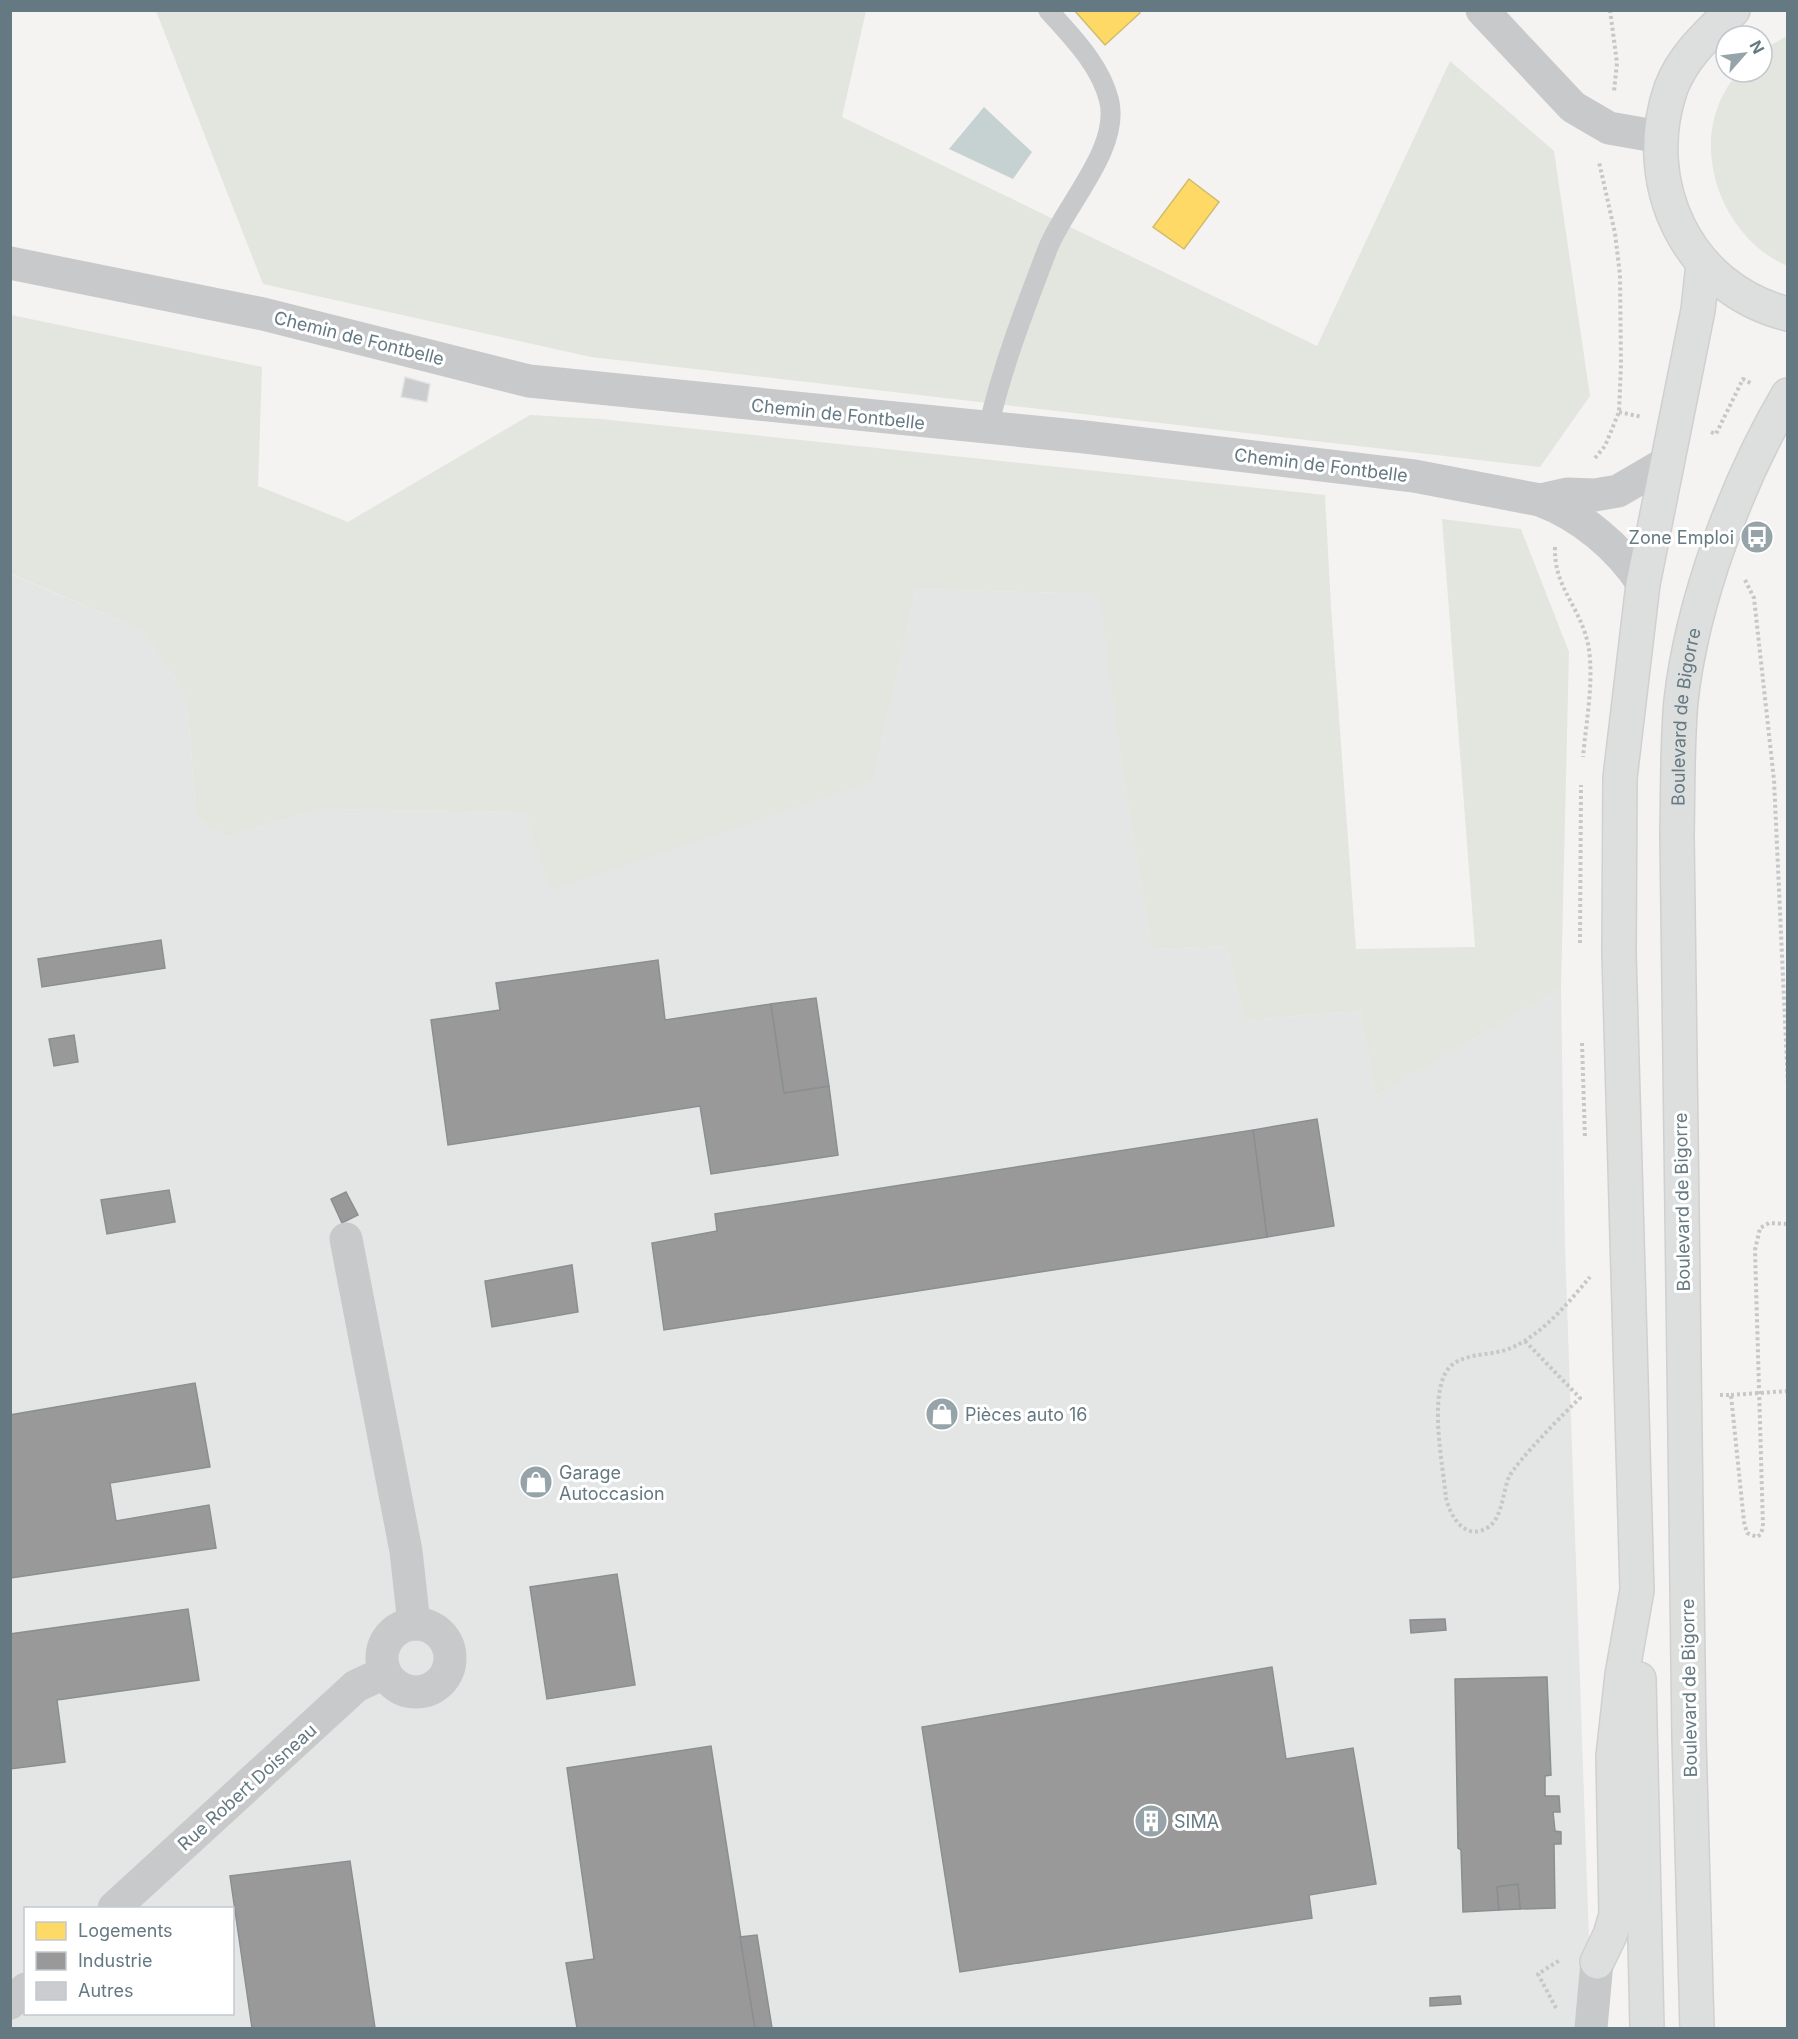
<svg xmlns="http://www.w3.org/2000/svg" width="1798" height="2039" viewBox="0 0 1798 2039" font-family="Inter,sans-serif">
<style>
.built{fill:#e4e5e5;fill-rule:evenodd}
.green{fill:#e3e5df}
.water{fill:#c6d1d2}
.homes{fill:#ffd966;stroke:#d0bc6e;stroke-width:1.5}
.industry{fill:#999;stroke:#898f92;stroke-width:1.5}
.building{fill:#cbcccd;stroke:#e3e2e2;stroke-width:1.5}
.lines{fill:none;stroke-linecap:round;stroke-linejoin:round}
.primary-casing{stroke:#d0d0d0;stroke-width:36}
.path{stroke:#c6c7c8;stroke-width:4;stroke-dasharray:3 3;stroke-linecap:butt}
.lane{stroke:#c8c9ca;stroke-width:20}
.street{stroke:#c8c9ca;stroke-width:33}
.primary{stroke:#dddede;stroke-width:33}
.labels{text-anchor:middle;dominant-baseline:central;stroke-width:6;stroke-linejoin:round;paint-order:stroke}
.street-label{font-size:18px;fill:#647982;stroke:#fff}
.poi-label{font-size:18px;fill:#647982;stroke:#fff;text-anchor:start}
</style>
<rect width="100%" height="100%" fill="#f4f3f2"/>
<path class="built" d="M 10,574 L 142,630 L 187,697 L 196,818 L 226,837 L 320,809 L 525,812 L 550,889 L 873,782 L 916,589 L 1101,594 L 1121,762 L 1152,949 L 1227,946 L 1245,1020 L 1360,1011 L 1376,1096 L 1561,988 L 1565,1245 L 1592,2028 L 11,2028 ZM 26,1908 L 232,1908 L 232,2014 L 26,2014 Z"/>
<g class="green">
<path d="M 156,11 L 866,11 L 842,117 L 1317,346 L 1450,61 L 1554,151 L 1590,396 L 1540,467 L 591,357 L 263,284 Z"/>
<path d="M 1787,36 L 1787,266 C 1717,235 1683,134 1739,72 L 1762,72 L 1762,50 Z"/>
<path d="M 11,315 L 262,367 L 258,486 L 348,522 L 530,415 L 601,419 L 1325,495 L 1331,607 L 1356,949 L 1475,947 L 1442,519 L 1521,529 L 1569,652 L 1561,988 L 1376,1096 L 1360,1011 L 1245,1020 L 1227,946 L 1152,949 L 1121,762 L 1100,594 L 916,589 L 873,782 L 550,890 L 525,812 L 320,809 L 226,837 L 196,818 L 187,697 L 142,630 L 11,574 Z"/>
</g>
<path class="water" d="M 984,107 L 1032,152 L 1013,179 L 949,149 Z"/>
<g class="homes">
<path d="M 1074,10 L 1138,10 L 1140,13 L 1105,45 Z"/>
<path d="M 1189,179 L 1219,202 L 1184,249 L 1153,227 Z"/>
</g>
<g class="industry">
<path d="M 161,940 L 165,968 L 42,987 L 38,959 Z"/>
<path d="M 658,960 L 665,1020 L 771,1004 L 784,1093 L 829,1086 L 838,1155 L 711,1174 L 700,1106 L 448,1145 L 431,1020 L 500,1010 L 496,983 Z"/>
<path d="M 816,998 L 829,1086 L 784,1093 L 771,1004 Z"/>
<path d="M 74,1035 L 78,1062 L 54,1066 L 49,1039 Z"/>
<path d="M 1317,1119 L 1334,1226 L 1267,1237 L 1253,1130 Z"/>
<path d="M 1253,1130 L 1267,1237 L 664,1330 L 652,1243 L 717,1231 L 715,1214 Z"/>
<path d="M 169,1190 L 175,1222 L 107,1234 L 101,1200 Z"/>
<path d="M 346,1192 L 358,1215 L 342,1223 L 331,1199 Z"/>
<path d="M 572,1265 L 578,1312 L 492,1327 L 485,1281 Z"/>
<path d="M 195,1383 L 210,1467 L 110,1483 L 116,1521 L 209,1505 L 216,1548 L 11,1578 L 10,1415 Z"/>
<path d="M 617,1574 L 635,1685 L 547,1699 L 530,1587 Z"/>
<path d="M 188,1609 L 199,1680 L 57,1700 L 65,1762 L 10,1769 L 10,1634 Z"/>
<path d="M 1445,1619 L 1446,1630 L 1411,1633 L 1410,1620 Z"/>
<path d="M 1272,1667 L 1286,1759 L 1353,1748 L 1376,1884 L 1309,1895 L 1312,1918 L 960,1972 L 922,1727 Z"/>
<path d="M 1547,1677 L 1551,1775 L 1545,1776 L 1545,1796 L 1559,1796 L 1560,1812 L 1553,1812 L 1555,1831 L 1561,1832 L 1561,1844 L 1554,1844 L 1555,1908 L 1520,1909 L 1518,1884 L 1497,1887 L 1499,1910 L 1463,1912 L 1461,1850 L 1458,1848 L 1455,1679 Z"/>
<path d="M 711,1746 L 755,2028 L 577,2028 L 566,1963 L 594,1959 L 567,1768 Z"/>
<path d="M 350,1861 L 375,2028 L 252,2028 L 230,1876 Z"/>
<path d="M 1518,1884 L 1520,1909 L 1499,1910 L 1497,1887 Z"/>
<path d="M 757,1935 L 772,2028 L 755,2028 L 740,1937 Z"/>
<path d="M 1460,1996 L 1461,2004 L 1430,2006 L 1430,1998 Z"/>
</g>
<path class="building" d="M 405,377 L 430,384 L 427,402 L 401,397 Z"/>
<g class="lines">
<defs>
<g id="primary">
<path d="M 1733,10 C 1709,33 1683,56 1671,88 C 1638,183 1687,289 1788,314"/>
<path d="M 1639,1679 L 1647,2028"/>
<path d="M 1597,1962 L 1610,1935 L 1616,1915 L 1613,1756 L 1622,1675 L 1637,1590 L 1619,954 L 1620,778 L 1643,584 L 1698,310 L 1703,264"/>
<path id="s1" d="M 1697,2028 L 1689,1738 L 1677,834 C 1678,790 1677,745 1681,701 C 1692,601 1737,481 1788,395"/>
</g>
</defs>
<use href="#primary" class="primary-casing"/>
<g class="path">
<path d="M 1610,10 L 1617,63 L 1614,91"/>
<path d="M 1619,412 L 1642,417"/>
<path d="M 1711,432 L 1716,434 L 1743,379 L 1752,384"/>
<path d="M 1595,458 L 1605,446 L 1619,412 L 1621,365 L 1620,275 L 1615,233 L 1599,162"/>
<path d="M 1555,547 C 1554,584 1574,600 1585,633 C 1597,667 1586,721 1583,757"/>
<path d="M 1745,580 L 1754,598 L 1774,780 L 1788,1086"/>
<path d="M 1580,943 L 1581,785"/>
<path d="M 1582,1043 L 1585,1138"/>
<path d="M 1525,1341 L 1580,1398 C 1565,1412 1517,1461 1509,1477 C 1502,1493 1503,1518 1487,1528 C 1465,1541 1450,1516 1446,1498 C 1443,1466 1430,1403 1445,1374 C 1456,1351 1491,1357 1511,1348 C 1543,1334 1568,1303 1590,1277"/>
<path d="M 1720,1395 L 1731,1395 L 1744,1522 L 1747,1533 L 1757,1537 L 1761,1534 L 1763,1527 L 1755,1250 L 1760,1228 L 1769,1223 L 1788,1224"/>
<path d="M 1731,1395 L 1788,1391"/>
<path d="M 1556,2008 L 1538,1974 L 1560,1960"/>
</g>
<path class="lane" d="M 988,429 C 1002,367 1025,308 1048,248 C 1065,205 1121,148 1109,100 C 1100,64 1071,36 1048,10"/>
<g class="street">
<path d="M 1482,10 L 1573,107 L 1609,128 L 1660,137"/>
<path d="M 10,263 L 263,314 L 529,381 L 1085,437 L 1414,476 L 1540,500 L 1567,494 L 1595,495 L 1618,491 L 1666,463"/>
<path d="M 1540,500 C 1582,516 1619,547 1643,584"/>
<path d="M 346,1239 L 406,1551 L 414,1624"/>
<circle cx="416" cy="1658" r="34"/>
<path d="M 114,1908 L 356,1686 L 384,1673"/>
<path d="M 10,2003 L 26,1989"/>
<path d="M 1591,2028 L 1597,1962"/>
</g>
<use href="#primary" class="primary"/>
</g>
<defs>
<symbol id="bus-disc" viewBox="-11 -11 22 22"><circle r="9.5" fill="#96a4a9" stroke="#fff"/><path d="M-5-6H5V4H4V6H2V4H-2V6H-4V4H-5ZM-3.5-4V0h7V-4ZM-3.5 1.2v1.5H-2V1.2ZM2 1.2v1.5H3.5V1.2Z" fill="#fff"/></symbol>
<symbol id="shop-disc" viewBox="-11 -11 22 22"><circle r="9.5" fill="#96a4a9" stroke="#fff"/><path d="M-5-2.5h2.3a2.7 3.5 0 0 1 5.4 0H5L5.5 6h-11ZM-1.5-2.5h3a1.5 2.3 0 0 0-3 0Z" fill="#fff"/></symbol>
<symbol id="building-disc" viewBox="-11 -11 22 22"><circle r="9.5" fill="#96a4a9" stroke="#fff"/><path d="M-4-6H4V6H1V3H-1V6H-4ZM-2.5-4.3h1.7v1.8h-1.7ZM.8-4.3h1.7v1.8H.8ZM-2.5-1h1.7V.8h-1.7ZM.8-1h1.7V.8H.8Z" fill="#fff"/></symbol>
</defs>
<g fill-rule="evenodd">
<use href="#bus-disc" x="1738" y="518" width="38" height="38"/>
<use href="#shop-disc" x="923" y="1395" width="38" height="38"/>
<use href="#shop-disc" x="517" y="1463" width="38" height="38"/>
<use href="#building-disc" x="1132" y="1802" width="38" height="38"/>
</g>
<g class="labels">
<g class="street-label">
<text transform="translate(359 338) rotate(14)">Chemin de Fontbelle</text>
<text transform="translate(838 414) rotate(6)">Chemin de Fontbelle</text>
<text transform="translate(1321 465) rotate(7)">Chemin de Fontbelle</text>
<text stroke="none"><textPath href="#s1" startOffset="1312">Boulevard de Bigorre</textPath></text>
<text transform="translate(1682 1202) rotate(-91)">Boulevard de Bigorre</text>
<text transform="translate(1689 1688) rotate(-91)">Boulevard de Bigorre</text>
<text transform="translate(247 1787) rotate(-42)">Rue Robert Doisneau</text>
</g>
<g class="poi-label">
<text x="1734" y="537" text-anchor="end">Zone Emploi</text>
<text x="965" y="1414">Pièces auto 16</text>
<text x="559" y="1472">Garage<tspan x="559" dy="21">Autoccasion</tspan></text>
<text x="1174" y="1821">SIMA</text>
</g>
</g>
<rect width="1798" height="2039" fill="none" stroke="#647982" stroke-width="24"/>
<rect x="24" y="1907" width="210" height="108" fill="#ffffff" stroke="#c1c9cd" stroke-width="1.5"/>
<rect x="36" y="1922" width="30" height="18" fill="#ffd966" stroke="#c1c9cd" stroke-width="1.5"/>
<text x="78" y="1937" font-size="18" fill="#647982">Logements</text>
<rect x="36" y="1952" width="30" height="18" fill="#999999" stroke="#c1c9cd" stroke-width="1.5"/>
<text x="78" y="1967" font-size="18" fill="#647982">Industrie</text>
<rect x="36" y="1982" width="30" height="18" fill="#cbcccd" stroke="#c1c9cd" stroke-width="1.5"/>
<text x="78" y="1997" font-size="18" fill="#647982">Autres</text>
<g transform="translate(1744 54) rotate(62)"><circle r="28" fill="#ffffff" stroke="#c1c9cd" stroke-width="1.5"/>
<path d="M0-4.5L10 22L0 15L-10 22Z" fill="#96a4a9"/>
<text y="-9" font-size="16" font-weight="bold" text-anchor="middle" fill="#647982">N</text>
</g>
</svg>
